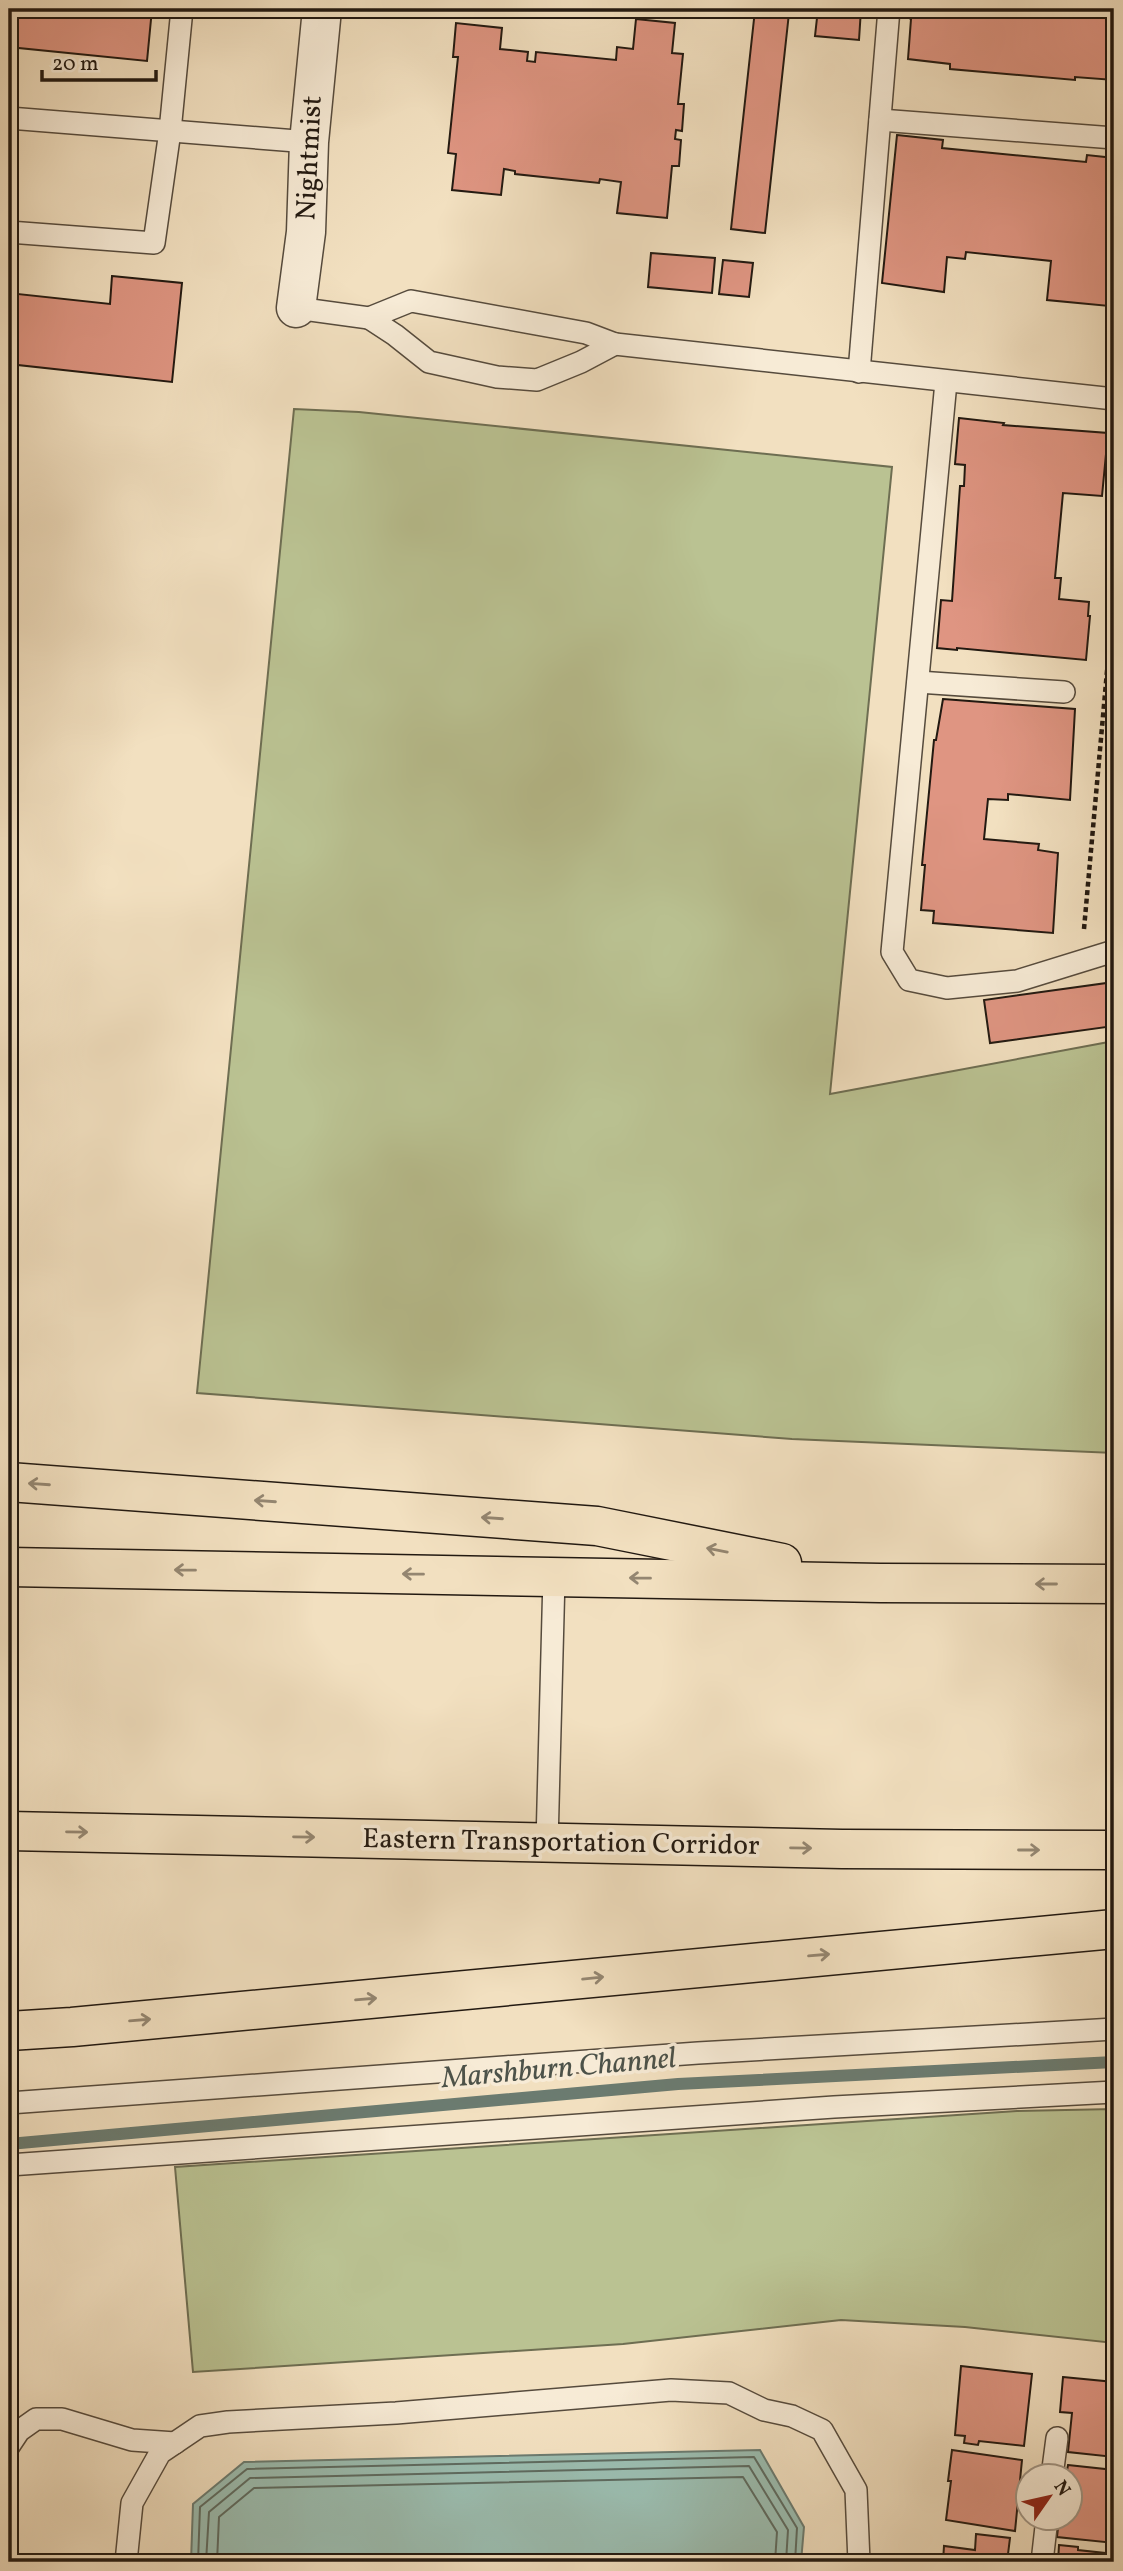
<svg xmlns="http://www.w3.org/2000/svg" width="1123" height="2571" viewBox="0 0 1123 2571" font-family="Vollkorn,serif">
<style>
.green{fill:#bac292;stroke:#6e6e52;stroke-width:2}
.water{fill:#9bbdb0;stroke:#6b7b70;stroke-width:2}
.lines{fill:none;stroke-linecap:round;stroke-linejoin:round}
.shore{stroke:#5e6b60;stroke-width:2}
.stream{stroke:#6b7b70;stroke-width:12}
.building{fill:#df9582;stroke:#221911;stroke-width:2}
.lane-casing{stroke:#564b3d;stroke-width:24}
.street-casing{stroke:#564b3d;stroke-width:41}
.highway-casing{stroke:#221911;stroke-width:41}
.path{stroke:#221911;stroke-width:4.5;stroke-dasharray:5 3.5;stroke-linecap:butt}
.lane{stroke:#f7ebd6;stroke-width:21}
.street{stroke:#f7ebd6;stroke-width:38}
.highway{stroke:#f2e0c0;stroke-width:38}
.oneway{stroke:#948671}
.labels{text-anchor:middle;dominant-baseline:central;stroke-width:7;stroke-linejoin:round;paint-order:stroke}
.street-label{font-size:28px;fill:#221911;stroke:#f7ebd6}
.water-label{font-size:30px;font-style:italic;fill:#4c5249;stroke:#f7ebd6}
</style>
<rect width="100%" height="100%" fill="#f2e0c0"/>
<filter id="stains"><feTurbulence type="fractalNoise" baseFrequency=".00286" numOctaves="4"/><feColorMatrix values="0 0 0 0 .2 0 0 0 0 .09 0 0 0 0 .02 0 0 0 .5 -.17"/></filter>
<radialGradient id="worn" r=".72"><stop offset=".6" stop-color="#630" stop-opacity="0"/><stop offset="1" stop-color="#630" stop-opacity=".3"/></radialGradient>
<g class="green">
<path d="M 294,409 L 359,412 L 892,467 L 830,1094 L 1114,1041 L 1114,1453 L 792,1439 L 197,1393 Z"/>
<path d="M 1114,2109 L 1114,2343 L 965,2327 L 841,2320 L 623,2344 L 193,2372 L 175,2167 L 1017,2111 Z"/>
</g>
<path class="water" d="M 760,2450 L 804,2527 L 801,2562 L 191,2562 L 193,2504 L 244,2462 Z"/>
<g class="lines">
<g class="shore">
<path d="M 198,2562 L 200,2507 L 247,2469 L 754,2457 L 797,2528 L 795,2562"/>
<path d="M 206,2562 L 209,2512 L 250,2478 L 749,2466 L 788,2530 L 786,2562"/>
<path d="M 217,2562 L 219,2517 L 254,2488 L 743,2477 L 777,2532 L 775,2562"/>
</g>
<path class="stream" d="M 9,2144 L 678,2084 L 1114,2062"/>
</g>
<g class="building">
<path d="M 9,9 L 152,9 L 147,61 L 9,47 Z"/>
<path d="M 622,9 L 657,9 L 657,17 L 621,14 Z"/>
<path d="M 818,9 L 861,9 L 859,40 L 815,36 Z"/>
<path d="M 910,9 L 1009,9 L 1009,13 L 1048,16 L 1049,9 L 1114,9 L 1114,80 L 1075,77 L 1075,80 L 950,69 L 950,64 L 908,59 L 911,19 L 909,18 Z"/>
<path d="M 755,10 L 789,13 L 765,233 L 731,229 Z"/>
<path d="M 636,19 L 675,23 L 672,53 L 683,54 L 678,104 L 684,104 L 682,131 L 676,130 L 675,139 L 681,140 L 679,166 L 672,166 L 667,218 L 617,213 L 621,182 L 600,179 L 599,183 L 515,174 L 515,171 L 504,169 L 501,195 L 452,190 L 456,154 L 448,153 L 458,57 L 453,57 L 456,23 L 502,28 L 500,49 L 528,52 L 527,61 L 535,62 L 536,52 L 616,60 L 617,47 L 633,49 Z"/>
<path d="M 897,135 L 943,140 L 942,148 L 1086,162 L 1087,155 L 1114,158 L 1114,227 L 1111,261 L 1114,261 L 1109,306 L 1047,300 L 1051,261 L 966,252 L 965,259 L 947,257 L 944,292 L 882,283 Z"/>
<path d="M 651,253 L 715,258 L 712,293 L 648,287 Z"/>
<path d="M 723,260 L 753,263 L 749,297 L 719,294 Z"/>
<path d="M 112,276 L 182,283 L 172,382 L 9,364 L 9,293 L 110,304 Z"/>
<path d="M 959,418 L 1004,423 L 1003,425 L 1108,433 L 1102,496 L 1063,493 L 1055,578 L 1061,578 L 1059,599 L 1089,602 L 1088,616 L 1090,616 L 1086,660 L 957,648 L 957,650 L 937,648 L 941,600 L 952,601 L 960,486 L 964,486 L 965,465 L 955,464 Z"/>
<path d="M 943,699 L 1075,709 L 1070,800 L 1008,794 L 1008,800 L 988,799 L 984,839 L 1039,844 L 1038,850 L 1058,853 L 1053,933 L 933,923 L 934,911 L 921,910 L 925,865 L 922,865 L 934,740 L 936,740 Z"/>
<path d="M 1114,818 L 1114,879 L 1108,878 Z"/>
<path d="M 1114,982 L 1114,1026 L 990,1043 L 984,1000 Z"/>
<path d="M 961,2366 L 1032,2374 L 1024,2446 L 979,2441 L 978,2445 L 964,2443 L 965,2436 L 955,2435 Z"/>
<path d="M 1063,2377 L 1114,2382 L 1114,2457 L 1068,2452 L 1072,2413 L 1060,2412 Z"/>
<path d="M 952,2450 L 1022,2460 L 1015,2531 L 946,2520 L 951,2481 L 948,2481 Z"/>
<path d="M 1068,2465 L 1114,2470 L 1114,2543 L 1057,2537 L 1059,2518 L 1070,2518 L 1070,2476 L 1066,2476 Z"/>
<path d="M 976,2534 L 1010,2538 L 1007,2562 L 943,2562 L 944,2546 L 975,2550 Z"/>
<path d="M 1059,2545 L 1078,2547 L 1078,2550 L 1114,2554 L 1114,2562 L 1058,2562 Z"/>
</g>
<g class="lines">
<defs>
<g id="lane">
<path d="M 9,118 L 309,142"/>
<path d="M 880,120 L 1114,138"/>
<path d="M 9,232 L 154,243 L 170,131 L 182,9"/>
<path d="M 411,301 L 586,333 L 615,344 L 581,362 L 537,380 L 497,377 L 429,362 L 395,335 L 369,318 Z"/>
<path d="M 296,308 L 369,318"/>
<path d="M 615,344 L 1114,399"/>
<path d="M 859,372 L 889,9"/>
<path d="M 946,382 L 892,952 L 909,980 L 947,988 L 1017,981 L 1114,951"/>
<path d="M 918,682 L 1064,692"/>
<path d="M 547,1843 L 554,1577"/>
<path d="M 9,2103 L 698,2053 L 1114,2029"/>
<path d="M 9,2165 L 834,2107 L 1114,2092"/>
<path d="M 9,2446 L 19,2431 L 36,2419 L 62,2419 L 132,2440 L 175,2443"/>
<path d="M 1052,2476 L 1057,2438"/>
<path d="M 126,2562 L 132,2503 L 160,2453 L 200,2426 L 228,2422 L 396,2413 L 671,2390 L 729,2393 L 764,2410 L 792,2416 L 822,2430 L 856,2490 L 859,2562"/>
<path d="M 1042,2562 L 1047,2518"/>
</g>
<path id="street" d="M 296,308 L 306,232 L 309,142 L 322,9"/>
<g id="highway">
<path d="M 9,1482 L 597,1526 L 782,1563"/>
<path d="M 9,1567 L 880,1583 L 1114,1584"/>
<path d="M 9,1831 L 842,1849 L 1114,1850"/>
<path d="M 9,2031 L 72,2027 L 1114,1929"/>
</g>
</defs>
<use href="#lane" class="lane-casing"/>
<use href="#street" class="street-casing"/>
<use href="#highway" class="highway-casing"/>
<path class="path" d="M 1084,929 L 1108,660 L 1114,661"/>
<use href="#lane" class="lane"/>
<use href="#street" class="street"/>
<use href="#highway" class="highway"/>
</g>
<defs><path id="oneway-shaft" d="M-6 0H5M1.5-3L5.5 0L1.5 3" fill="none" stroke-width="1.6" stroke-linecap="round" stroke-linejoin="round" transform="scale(1.75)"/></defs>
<g class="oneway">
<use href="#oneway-shaft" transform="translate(39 1484) rotate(-176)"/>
<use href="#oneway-shaft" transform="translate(265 1501) rotate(-176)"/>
<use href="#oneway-shaft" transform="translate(492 1518) rotate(-176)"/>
<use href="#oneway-shaft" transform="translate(717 1550) rotate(-169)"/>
<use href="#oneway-shaft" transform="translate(185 1570) rotate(-179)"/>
<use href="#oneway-shaft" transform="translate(413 1574) rotate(-179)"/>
<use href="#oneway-shaft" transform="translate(640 1578) rotate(-179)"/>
<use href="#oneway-shaft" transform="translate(1046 1584) rotate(-180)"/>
<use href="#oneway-shaft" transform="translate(77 1832) rotate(1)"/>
<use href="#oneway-shaft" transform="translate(304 1837) rotate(1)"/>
<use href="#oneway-shaft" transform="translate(801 1848) rotate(1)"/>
<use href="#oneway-shaft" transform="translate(1029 1850)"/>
<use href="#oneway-shaft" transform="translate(819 1955) rotate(-5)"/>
<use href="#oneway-shaft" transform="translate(593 1978) rotate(-6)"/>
<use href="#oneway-shaft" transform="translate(366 1999) rotate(-5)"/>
<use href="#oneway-shaft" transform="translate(140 2020) rotate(-5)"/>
</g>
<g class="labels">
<g class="street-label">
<text transform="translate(310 158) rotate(-87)">Nightmist</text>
<text transform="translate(561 1843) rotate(1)">Eastern Transportation Corridor</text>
</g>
<g class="water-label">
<text transform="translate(559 2069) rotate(-5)">Marshburn Channel</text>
</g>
</g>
<rect width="1123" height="2571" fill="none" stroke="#f2e0c0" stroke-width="35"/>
<rect x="10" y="10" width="1102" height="2550" fill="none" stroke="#221911" stroke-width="3.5"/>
<rect x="18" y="18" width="1088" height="2536" fill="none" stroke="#221911" stroke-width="2"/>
<g transform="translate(1049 2497) rotate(56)"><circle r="33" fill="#f7ebd6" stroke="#a29787" stroke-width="2"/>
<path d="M0-5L12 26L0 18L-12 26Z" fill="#8f2418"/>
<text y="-10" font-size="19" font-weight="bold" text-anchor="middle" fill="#221911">N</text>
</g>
<path d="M42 70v10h114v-10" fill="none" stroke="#221911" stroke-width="3.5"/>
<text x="52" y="70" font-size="21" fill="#221911" stroke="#f7ebd6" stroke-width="5" paint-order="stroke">20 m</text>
<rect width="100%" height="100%" filter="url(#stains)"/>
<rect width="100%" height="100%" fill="url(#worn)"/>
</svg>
